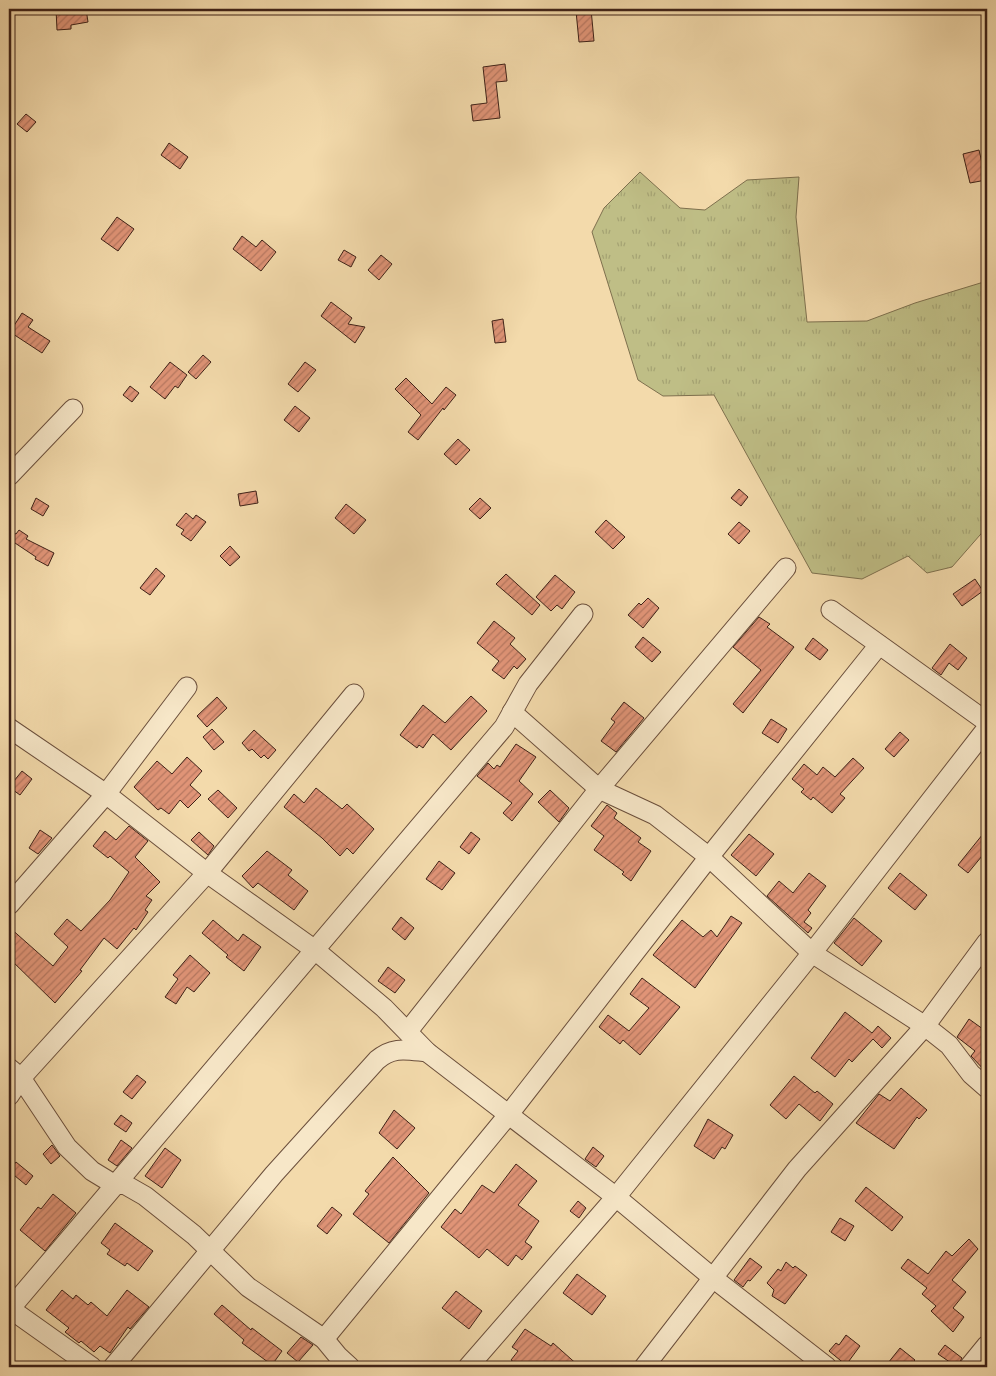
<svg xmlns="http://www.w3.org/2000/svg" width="996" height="1376" viewBox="0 0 996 1376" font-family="'Libre Bodoni',serif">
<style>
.grass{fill:url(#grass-tufts);stroke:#7e704e}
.building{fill:url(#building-hatch);stroke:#3e2117}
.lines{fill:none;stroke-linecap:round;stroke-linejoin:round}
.minor-casing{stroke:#6b4f3c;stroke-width:21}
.minor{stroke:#f7e7c8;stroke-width:19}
</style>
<defs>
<pattern id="grass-tufts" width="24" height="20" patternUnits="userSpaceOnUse" patternTransform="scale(1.25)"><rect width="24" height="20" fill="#bfbe86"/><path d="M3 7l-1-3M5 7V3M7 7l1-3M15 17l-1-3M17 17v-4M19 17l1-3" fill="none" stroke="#a5a373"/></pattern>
<pattern id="building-hatch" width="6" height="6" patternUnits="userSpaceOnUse" patternTransform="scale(1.25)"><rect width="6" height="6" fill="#e09477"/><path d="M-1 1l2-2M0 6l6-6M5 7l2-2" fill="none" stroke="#b77861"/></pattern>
</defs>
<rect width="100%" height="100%" fill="#f3daab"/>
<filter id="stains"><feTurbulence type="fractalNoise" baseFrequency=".004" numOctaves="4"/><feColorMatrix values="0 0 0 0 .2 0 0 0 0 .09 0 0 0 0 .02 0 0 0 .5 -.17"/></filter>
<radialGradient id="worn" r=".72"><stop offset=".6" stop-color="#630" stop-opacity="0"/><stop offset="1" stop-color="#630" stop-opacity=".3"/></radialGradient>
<path class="grass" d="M 640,172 L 680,208 L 705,210 L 747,180 L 799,177 L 796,217 L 807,322 L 867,321 L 915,303 L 987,281 L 987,527 L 952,567 L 927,573 L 908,556 L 862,579 L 812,573 L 714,395 L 663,396 L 638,380 L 592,232 L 604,208 Z"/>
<g class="building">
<path d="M 56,9 L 86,9 L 88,22 L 71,25 L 71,29 L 57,30 Z"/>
<path d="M 591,9 L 594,41 L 579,42 L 576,11 Z"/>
<path d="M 505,64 L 507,81 L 496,82 L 500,118 L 473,121 L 471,105 L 487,103 L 483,67 Z"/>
<path d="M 26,114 L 36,122 L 27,132 L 17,124 Z"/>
<path d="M 169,143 L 188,157 L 180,169 L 161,155 Z"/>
<path d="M 979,150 L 986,180 L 970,183 L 963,154 Z"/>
<path d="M 117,217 L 134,229 L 118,251 L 101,239 Z"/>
<path d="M 242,236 L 256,247 L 262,240 L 276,252 L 261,271 L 233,249 Z"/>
<path d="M 344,250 L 356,257 L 351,267 L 338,260 Z"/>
<path d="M 381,255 L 392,264 L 379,280 L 368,270 Z"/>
<path d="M 331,302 L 352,318 L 348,324 L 365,327 L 355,343 L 321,316 Z"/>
<path d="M 22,313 L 33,320 L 28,327 L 50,341 L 42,353 L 10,332 Z"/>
<path d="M 503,319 L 506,342 L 495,343 L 492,321 Z"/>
<path d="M 203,355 L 211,362 L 196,379 L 188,372 Z"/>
<path d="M 170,362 L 187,375 L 178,388 L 175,386 L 165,399 L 150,387 Z"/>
<path d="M 305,362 L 316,370 L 298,392 L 288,384 Z"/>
<path d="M 406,378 L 432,404 L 446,387 L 456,395 L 444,410 L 443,408 L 418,440 L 408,432 L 421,415 L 395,389 Z"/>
<path d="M 130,386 L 139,393 L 132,402 L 123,395 Z"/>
<path d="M 295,406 L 310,418 L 299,432 L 284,420 Z"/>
<path d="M 458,439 L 470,450 L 456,465 L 444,454 Z"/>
<path d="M 739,489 L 748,497 L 741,506 L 731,498 Z"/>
<path d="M 256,491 L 258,503 L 240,506 L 238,494 Z"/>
<path d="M 36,498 L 49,506 L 43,516 L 31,509 Z"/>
<path d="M 480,498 L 491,508 L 480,519 L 469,509 Z"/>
<path d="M 346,504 L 366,520 L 354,534 L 335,518 Z"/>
<path d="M 186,513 L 193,519 L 196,515 L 206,522 L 191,541 L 181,534 L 184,530 L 176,525 Z"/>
<path d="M 606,520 L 625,537 L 613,549 L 595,532 Z"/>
<path d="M 739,522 L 750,531 L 739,544 L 728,534 Z"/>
<path d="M 19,530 L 28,536 L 26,539 L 54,553 L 48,566 L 35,559 L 36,557 L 9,539 L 9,531 L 16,534 Z"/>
<path d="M 230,546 L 240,557 L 230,566 L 220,556 Z"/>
<path d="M 156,568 L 165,576 L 150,595 L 140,588 Z"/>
<path d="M 506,574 L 540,605 L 532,615 L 496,584 Z"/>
<path d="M 555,575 L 575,592 L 562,609 L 557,605 L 551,611 L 536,597 Z"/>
<path d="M 975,579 L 983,591 L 962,606 L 953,594 Z"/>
<path d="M 648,598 L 659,608 L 643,628 L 628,615 L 639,603 L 641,605 Z"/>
<path d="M 759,617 L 770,624 L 767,627 L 794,647 L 743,713 L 733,704 L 761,670 L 733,647 Z"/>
<path d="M 494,621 L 515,638 L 510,644 L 526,659 L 517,669 L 514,666 L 504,679 L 492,670 L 499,661 L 477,643 Z"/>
<path d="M 643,637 L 661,652 L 652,662 L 635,647 Z"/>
<path d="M 813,638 L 828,650 L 820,660 L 805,649 Z"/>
<path d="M 950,644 L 967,658 L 958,670 L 949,663 L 941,675 L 932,668 Z"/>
<path d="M 471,696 L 487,711 L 451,750 L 433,734 L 423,748 L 419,745 L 417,748 L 400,735 L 423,705 L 445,723 Z"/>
<path d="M 217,697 L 227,708 L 207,727 L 197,716 Z"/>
<path d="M 624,702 L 644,718 L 616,752 L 601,741 L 615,722 L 611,719 Z"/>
<path d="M 771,719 L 787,729 L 778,743 L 762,733 Z"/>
<path d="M 212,729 L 224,742 L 214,750 L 203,737 Z"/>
<path d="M 254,730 L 276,750 L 268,759 L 264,755 L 261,758 L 252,749 L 249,751 L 242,743 Z"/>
<path d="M 900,732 L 909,740 L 894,757 L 885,749 Z"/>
<path d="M 516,744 L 536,757 L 519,781 L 533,794 L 512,821 L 503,813 L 512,803 L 477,776 L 488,763 L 494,769 L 497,765 L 500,767 Z"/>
<path d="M 187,757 L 202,771 L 190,785 L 201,795 L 188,808 L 180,800 L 169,814 L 161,808 L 158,810 L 134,787 L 157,761 L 172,774 Z"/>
<path d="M 853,758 L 864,768 L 840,794 L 845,798 L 832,813 L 813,797 L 811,800 L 801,792 L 804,789 L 792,779 L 804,764 L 817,775 L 823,767 L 835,777 Z"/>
<path d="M 22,771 L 32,779 L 20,795 L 9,787 Z"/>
<path d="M 316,788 L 342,809 L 347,804 L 374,829 L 353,854 L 347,848 L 340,856 L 322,838 L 284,807 L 294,794 L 304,803 Z"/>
<path d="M 218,790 L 237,808 L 228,818 L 208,799 Z"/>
<path d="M 550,790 L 569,808 L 559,822 L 538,802 Z"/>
<path d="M 607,805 L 617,813 L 614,818 L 641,838 L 638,842 L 651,851 L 631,881 L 622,874 L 624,872 L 594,850 L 604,836 L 591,826 Z"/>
<path d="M 129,826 L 148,841 L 135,857 L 160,882 L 146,896 L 152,900 L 145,910 L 148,912 L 136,930 L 134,928 L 117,949 L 104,938 L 80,970 L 82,971 L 55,1003 L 9,958 L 9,927 L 53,966 L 68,947 L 54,934 L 67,919 L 81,931 L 110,900 L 129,872 L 110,856 L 108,858 L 93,846 L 105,831 L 116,840 Z"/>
<path d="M 987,829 L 987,850 L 968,873 L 958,865 Z"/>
<path d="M 40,830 L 52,838 L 38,854 L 29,848 Z"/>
<path d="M 199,832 L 214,846 L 208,855 L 191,840 Z"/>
<path d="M 471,832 L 480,839 L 469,854 L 460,847 Z"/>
<path d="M 749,834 L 774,854 L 756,876 L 731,855 Z"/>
<path d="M 267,851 L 292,870 L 288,875 L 308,891 L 294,910 L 258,883 L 253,888 L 242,876 Z"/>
<path d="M 439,861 L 455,873 L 442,890 L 426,879 Z"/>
<path d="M 809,873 L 826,886 L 808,910 L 811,913 L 804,922 L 812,928 L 808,933 L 767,896 L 779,881 L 793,893 Z"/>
<path d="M 900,873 L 927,895 L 915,910 L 888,888 Z"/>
<path d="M 731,916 L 742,923 L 695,988 L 653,955 L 682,920 L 703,937 L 711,930 L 717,937 Z"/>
<path d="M 401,917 L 414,928 L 405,940 L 392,929 Z"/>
<path d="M 854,918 L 882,941 L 862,966 L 834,943 Z"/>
<path d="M 213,920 L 238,941 L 243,934 L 261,947 L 244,971 L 226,957 L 228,955 L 202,933 Z"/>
<path d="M 190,955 L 210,973 L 194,992 L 187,987 L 176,1004 L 165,997 L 178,979 L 173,975 Z"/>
<path d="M 388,967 L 405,980 L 395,993 L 378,981 Z"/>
<path d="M 642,978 L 680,1007 L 640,1055 L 623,1040 L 620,1044 L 599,1027 L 608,1015 L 629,1031 L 649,1008 L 630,994 Z"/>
<path d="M 845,1012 L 872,1033 L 878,1026 L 891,1038 L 882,1048 L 873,1039 L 852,1062 L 849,1059 L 835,1077 L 811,1058 Z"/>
<path d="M 969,1019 L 987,1032 L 987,1073 L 971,1056 L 975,1051 L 957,1037 Z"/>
<path d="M 137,1075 L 146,1082 L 132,1099 L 123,1092 Z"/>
<path d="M 794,1076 L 815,1093 L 817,1091 L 833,1104 L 820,1121 L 799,1104 L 786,1119 L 770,1105 Z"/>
<path d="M 901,1088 L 927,1110 L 919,1119 L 917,1117 L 894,1149 L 856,1123 L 879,1094 L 890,1101 Z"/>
<path d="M 394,1110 L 415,1128 L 397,1149 L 379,1133 Z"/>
<path d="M 121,1115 L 132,1123 L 126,1132 L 114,1124 Z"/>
<path d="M 708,1119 L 733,1135 L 725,1149 L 722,1147 L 714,1159 L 694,1146 Z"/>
<path d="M 121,1140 L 132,1148 L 117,1166 L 108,1160 Z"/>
<path d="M 52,1145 L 60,1156 L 51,1164 L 43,1154 Z"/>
<path d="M 593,1147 L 604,1156 L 596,1167 L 585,1159 Z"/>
<path d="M 165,1148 L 181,1160 L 162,1188 L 145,1176 Z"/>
<path d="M 393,1157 L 429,1193 L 389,1243 L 353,1214 L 369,1194 L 365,1191 Z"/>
<path d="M 16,1162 L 33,1176 L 26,1185 L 9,1171 Z"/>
<path d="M 516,1164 L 537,1181 L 518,1205 L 539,1221 L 525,1242 L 532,1247 L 522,1260 L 516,1255 L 508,1266 L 487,1249 L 479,1258 L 441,1227 L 455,1209 L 461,1214 L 482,1185 L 494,1193 Z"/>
<path d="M 866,1187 L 903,1217 L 892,1231 L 855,1201 Z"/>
<path d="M 53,1194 L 76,1213 L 45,1251 L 20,1230 L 38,1207 L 41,1209 Z"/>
<path d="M 578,1201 L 586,1208 L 579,1218 L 570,1211 Z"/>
<path d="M 332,1207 L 342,1215 L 327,1234 L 317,1226 Z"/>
<path d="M 840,1218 L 854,1226 L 845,1241 L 831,1232 Z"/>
<path d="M 115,1223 L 153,1251 L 138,1271 L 127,1263 L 125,1266 L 107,1254 L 110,1250 L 101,1243 Z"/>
<path d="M 969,1239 L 978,1249 L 952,1280 L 966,1292 L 953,1308 L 964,1317 L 953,1332 L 931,1311 L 936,1306 L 922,1294 L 927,1288 L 901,1268 L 908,1259 L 928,1274 L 946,1251 L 952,1256 Z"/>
<path d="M 750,1258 L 762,1267 L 750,1281 L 748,1280 L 743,1287 L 734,1280 Z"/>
<path d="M 786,1262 L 793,1268 L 795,1266 L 807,1275 L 785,1304 L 772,1296 L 774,1290 L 767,1283 L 778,1269 L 781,1271 Z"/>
<path d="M 577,1274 L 606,1296 L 592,1315 L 563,1293 Z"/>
<path d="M 62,1290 L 73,1299 L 76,1295 L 88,1305 L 91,1302 L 107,1316 L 127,1290 L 149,1307 L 130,1329 L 128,1327 L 110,1353 L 100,1346 L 94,1352 L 81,1341 L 79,1343 L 65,1332 L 69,1328 L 46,1310 Z"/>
<path d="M 456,1291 L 482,1311 L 469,1329 L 442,1308 Z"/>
<path d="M 222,1305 L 251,1330 L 252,1328 L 282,1351 L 272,1365 L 242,1343 L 244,1340 L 214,1314 Z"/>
<path d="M 525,1329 L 551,1346 L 553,1343 L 580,1367 L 521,1367 L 511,1360 L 518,1351 L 512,1347 Z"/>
<path d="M 846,1335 L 860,1346 L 846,1365 L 829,1351 L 836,1343 L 839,1345 Z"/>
<path d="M 301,1337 L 313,1345 L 298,1362 L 287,1353 Z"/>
<path d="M 945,1345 L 962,1358 L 957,1367 L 938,1354 Z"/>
<path d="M 900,1348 L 915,1360 L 908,1367 L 894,1367 L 888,1363 Z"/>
</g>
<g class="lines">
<defs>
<g id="minor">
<path d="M 9,476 L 73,409"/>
<path d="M 831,610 L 987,722"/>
<path d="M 512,712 L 599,789 L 655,815 L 709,857 L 812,953 L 925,1026 L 949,1045 L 971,1074 L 987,1088"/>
<path d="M 9,728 L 106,794 L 207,873 L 315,950 L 384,1008 L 427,1052 L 616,1197 L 713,1278 L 827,1367"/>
<path d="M 9,905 L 106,794 L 187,687"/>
<path d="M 408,1031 L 599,789 L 786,568"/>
<path d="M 9,1068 L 21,1078 L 67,1147 L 92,1171 L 115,1185 L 124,1184 L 145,1196 L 194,1235 L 248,1287 L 324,1339 L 338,1356 L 350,1367"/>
<path d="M 9,1096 L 21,1078 L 207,873 L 354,694"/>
<path d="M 9,1308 L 92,1367"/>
<path d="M 9,1310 L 504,727 L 528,684 L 583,614"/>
<path d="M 324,1339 L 509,1114 L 709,857 L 879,645"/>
<path d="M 113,1367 L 274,1174 L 377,1060 C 393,1046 407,1050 427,1052"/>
<path d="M 468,1367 L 616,1197 L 812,953 L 987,728"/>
<path d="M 644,1367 L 797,1169 L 925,1026 L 987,942"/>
<path d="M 969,1367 L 987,1345"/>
</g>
</defs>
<use href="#minor" class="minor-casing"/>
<use href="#minor" class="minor"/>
</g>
<rect width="996" height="1376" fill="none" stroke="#f3daab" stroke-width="30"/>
<rect x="10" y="10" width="976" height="1356" fill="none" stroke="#3e2117" stroke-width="2.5"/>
<rect x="15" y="15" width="966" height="1346" fill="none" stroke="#3e2117"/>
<rect width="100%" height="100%" filter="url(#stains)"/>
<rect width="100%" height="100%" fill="url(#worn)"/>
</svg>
